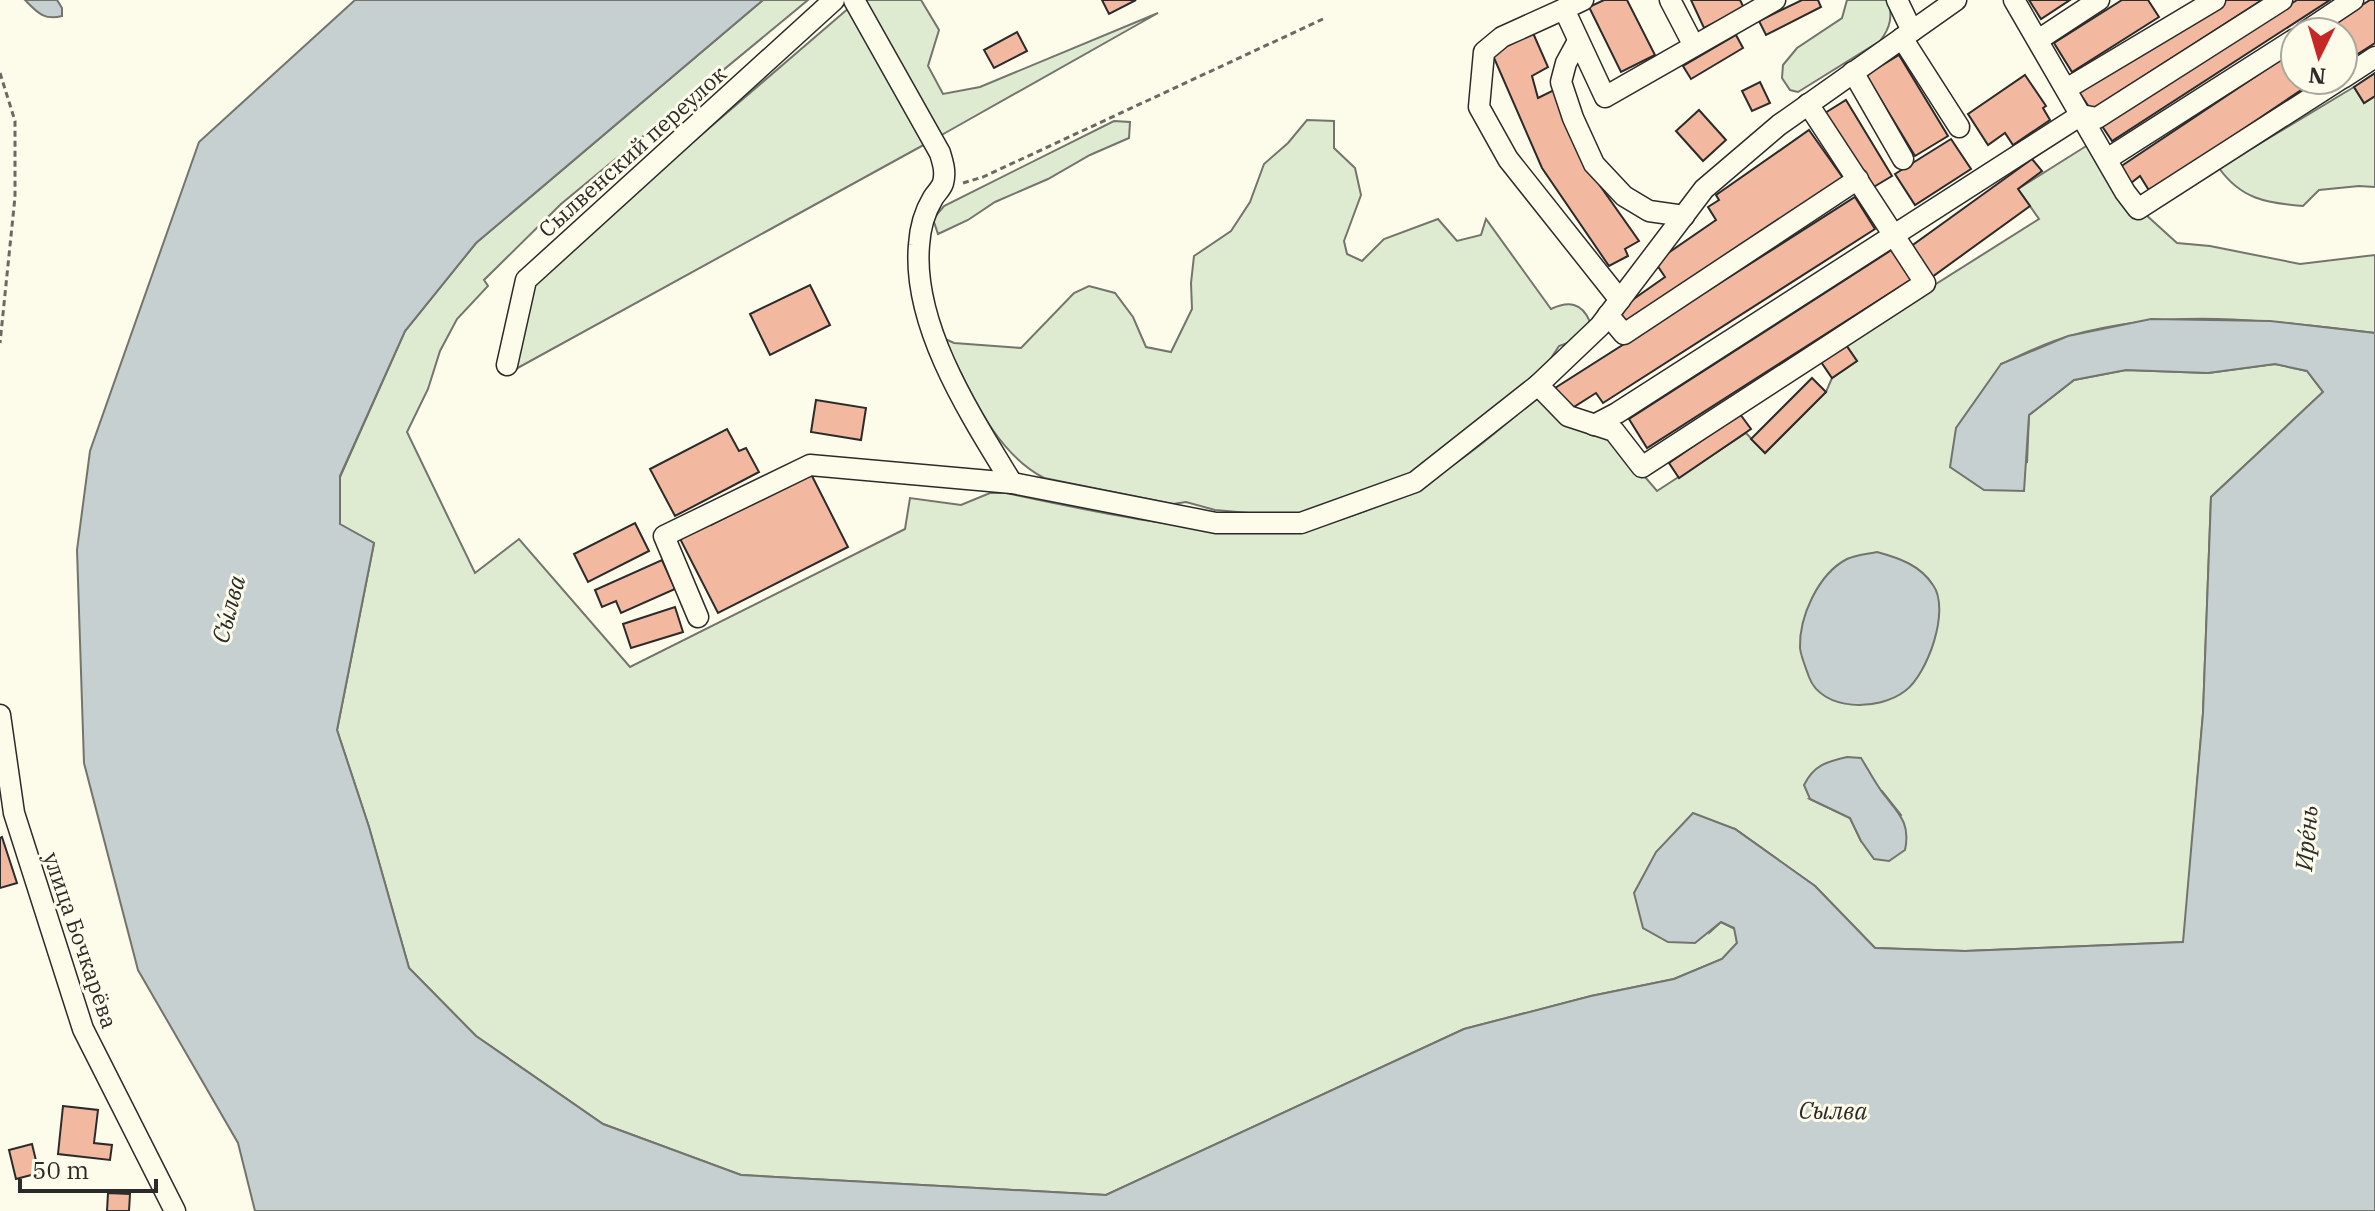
<svg xmlns="http://www.w3.org/2000/svg" width="2375" height="1211" viewBox="0 0 2375 1211" font-family="'IBM Plex Serif',serif">
<style>
.green{fill:#deebd1;stroke:#74746e;stroke-width:2;fill-rule:evenodd}
.water{fill:#c7d0d0;stroke:#74746e;stroke-width:2}
.building{fill:#f2b8a0;stroke:#2b2b2b;stroke-width:2}
.lines{fill:none;stroke-linecap:round;stroke-linejoin:round}
.minor-casing{stroke:#2b2b2b;stroke-width:23}
.path{stroke:#6a6964;stroke-width:3;stroke-dasharray:6 4;stroke-linecap:butt}
.minor{stroke:#fdfbea;stroke-width:20}
.labels{text-anchor:middle;dominant-baseline:central;stroke-width:6;stroke-linejoin:round;paint-order:stroke}
.street-label{font-size:22px;fill:#2b2b2b;stroke:#fdfbea}
.water-label{font-size:24px;font-style:italic;fill:#2b2b2b;stroke:#fdfbea}
</style>
<rect width="100%" height="100%" fill="#fdfbea"/>
<g class="green">
<path d="M 763,0 L 808,0 L 561,204 L 484,280 L 488,286 L 457,319 L 440,351 L 428,389 L 407,432 L 475,573 L 519,539 L 630,667 L 905,529 L 910,498 L 961,505 L 990,493 L 1006,493 C 1100,513 1197,535 1294,529 C 1333,527 1396,500 1430,480 C 1470,456 1505,424 1541,395 L 1609,435 L 1657,491 L 1746,433 L 1765,453 L 1826,392 L 1832,378 L 1857,361 L 1844,342 L 2039,219 L 2018,189 L 2091,143 L 2144,213 L 2177,243 L 2210,246 L 2300,264 L 2375,255 L 2375,333 C 2274,321 2169,307 2070,336 C 2046,342 2024,354 2001,364 L 2027,463 L 2029,415 L 2074,380 L 2126,370 L 2208,373 L 2275,364 L 2307,371 L 2323,392 L 2211,497 L 2203,713 L 2184,942 L 1965,951 L 1875,948 L 1815,886 L 1735,829 L 1710,932 L 1721,922 L 1735,929 L 1737,943 L 1722,959 L 1674,979 L 1591,996 L 1464,1029 L 1106,1195 L 741,1175 L 603,1124 L 476,1036 L 409,968 L 369,827 L 337,730 L 374,543 L 340,525 L 340,477 L 405,331 L 476,243 ZM 1882,791 L 1901,815 L 1861,841 L 1850,818 L 1810,799 Z"/>
<path d="M 865,0 L 921,0 L 939,30 L 928,66 L 943,94 L 980,87 L 1158,13 L 938,137 Z"/>
<path d="M 1847,0 L 1889,0 C 1892,17 1891,27 1880,41 L 1798,92 L 1790,90 L 1782,78 L 1783,65 L 1797,48 L 1842,18 Z"/>
<path d="M 850,7 L 929,142 L 514,370 L 531,281 Z"/>
<path d="M 2354,87 L 2364,103 L 2375,96 L 2375,187 L 2359,186 L 2319,190 L 2303,206 C 2266,203 2241,199 2219,168 Z"/>
<path d="M 1307,120 L 1334,121 L 1334,148 L 1355,168 L 1361,195 L 1344,241 L 1347,254 L 1362,261 L 1384,239 L 1438,219 L 1457,241 L 1481,235 L 1486,219 L 1551,309 C 1568,301 1582,302 1590,322 L 1573,341 L 1559,346 L 1534,384 L 1414,473 L 1329,508 L 1285,516 L 1215,510 L 1186,502 L 1173,504 L 1044,478 C 991,450 970,387 943,338 L 954,343 L 1021,348 L 1074,293 L 1089,286 L 1115,293 L 1133,317 L 1146,347 L 1171,352 L 1192,309 L 1191,283 L 1194,256 L 1231,231 L 1250,202 L 1264,164 L 1288,143 Z"/>
<path d="M 1114,121 L 1130,122 L 1129,138 L 1090,155 L 1048,179 L 995,202 L 968,220 L 938,234 L 933,219 L 944,206 Z"/>
</g>
<g class="water">
<path d="M 25,0 L 57,0 L 62,8 L 62,16 C 44,21 37,12 25,0 Z"/>
<path d="M 355,0 L 763,0 L 476,243 L 405,331 L 340,476 L 340,524 L 374,543 L 337,730 L 369,827 L 409,968 L 476,1036 L 603,1124 L 741,1175 L 1106,1195 L 1464,1029 L 1591,996 L 1674,979 L 1722,959 L 1737,943 L 1734,928 L 1721,922 L 1695,943 L 1668,942 L 1643,928 L 1634,893 L 1656,852 L 1693,813 L 1735,829 L 1815,886 L 1875,948 L 1965,951 L 2183,942 L 2203,713 L 2211,497 L 2323,392 L 2307,371 L 2275,364 L 2208,373 L 2126,370 L 2074,380 L 2029,415 L 2024,491 L 1984,490 L 1950,467 L 1956,428 L 2001,364 L 2068,336 L 2151,319 L 2270,321 L 2375,333 L 2375,1211 L 255,1211 L 238,1143 L 138,970 L 84,763 L 77,550 L 90,451 L 199,142 Z"/>
<path d="M 1877,552 C 1899,558 1920,565 1933,585 C 1951,610 1927,675 1905,691 C 1879,711 1822,712 1809,677 C 1806,668 1801,657 1800,648 C 1799,617 1818,574 1847,559 C 1855,555 1867,554 1877,552 Z"/>
<path d="M 1847,757 L 1861,758 C 1868,769 1874,781 1882,792 C 1898,813 1911,822 1905,850 L 1889,861 L 1874,859 L 1861,841 L 1850,818 L 1810,799 L 1804,785 C 1814,765 1826,762 1847,757 Z"/>
</g>
<g class="building">
<path d="M 1102,0 L 1136,0 L 1109,14 Z"/>
<path d="M 1604,0 L 1627,0 L 1655,55 L 1621,72 L 1589,7 Z"/>
<path d="M 1691,0 L 1740,0 L 1744,8 L 1704,28 Z"/>
<path d="M 1802,0 L 1818,0 L 1821,7 L 1766,35 L 1759,21 Z"/>
<path d="M 2029,0 L 2070,0 L 2041,19 Z"/>
<path d="M 2122,0 L 2148,0 L 2159,17 L 2072,72 L 2054,43 Z"/>
<path d="M 2222,0 L 2262,0 L 2091,110 L 2079,92 Z"/>
<path d="M 2297,0 L 2330,0 L 2112,141 L 2102,126 Z"/>
<path d="M 2370,0 L 2375,0 L 2375,43 L 2353,57 L 2343,42 L 2343,32 L 2337,32 L 2332,24 Z"/>
<path d="M 1017,32 L 1027,51 L 994,68 L 984,50 Z"/>
<path d="M 1533,33 L 1548,67 L 1532,76 L 1538,98 L 1554,90 L 1589,170 L 1639,241 L 1625,249 L 1628,256 L 1609,266 L 1542,168 L 1491,51 Z"/>
<path d="M 1736,35 L 1743,48 L 1691,79 L 1683,66 Z"/>
<path d="M 2295,50 L 2295,80 L 2316,80 L 2150,192 L 2140,176 L 2131,183 L 2120,167 Z"/>
<path d="M 1899,55 L 1948,136 L 1915,156 L 1866,75 Z"/>
<path d="M 2375,73 L 2375,96 L 2364,103 L 2354,87 Z"/>
<path d="M 2025,75 L 2046,106 L 2043,108 L 2050,120 L 2013,145 L 2005,133 L 1988,145 L 1968,114 Z"/>
<path d="M 1760,82 L 1770,103 L 1752,111 L 1742,91 Z"/>
<path d="M 1846,100 L 1892,176 L 1872,188 L 1825,113 Z"/>
<path d="M 1699,110 L 1726,140 L 1703,161 L 1676,131 Z"/>
<path d="M 1809,130 L 1843,178 L 1630,326 L 1618,310 L 1665,277 L 1655,262 L 1716,220 L 1708,207 L 1719,200 L 1716,195 Z"/>
<path d="M 1951,139 L 1971,169 L 1915,205 L 1895,174 Z"/>
<path d="M 2032,159 L 2042,171 L 2018,189 L 2030,206 L 1932,277 L 1910,247 Z"/>
<path d="M 1855,197 L 1875,229 L 1603,403 L 1596,393 L 1569,410 L 1555,388 Z"/>
<path d="M 1893,249 L 1912,279 L 1647,448 L 1629,419 Z"/>
<path d="M 810,285 L 830,325 L 770,355 L 750,314 Z"/>
<path d="M 1844,342 L 1857,361 L 1832,378 L 1819,359 Z"/>
<path d="M 1812,378 L 1826,392 L 1765,453 L 1751,439 Z"/>
<path d="M 816,400 L 866,408 L 861,440 L 811,432 Z"/>
<path d="M 1740,414 L 1751,429 L 1679,478 L 1669,463 Z"/>
<path d="M 727,429 L 739,451 L 746,448 L 759,472 L 675,516 L 650,469 Z"/>
<path d="M 811,474 L 848,547 L 718,613 L 673,525 L 703,510 L 711,525 Z"/>
<path d="M 635,523 L 649,551 L 588,582 L 574,554 Z"/>
<path d="M 662,560 L 675,589 L 621,613 L 616,601 L 602,607 L 595,590 Z"/>
<path d="M 675,607 L 683,632 L 631,648 L 623,624 Z"/>
<path d="M 2,837 L 17,883 L 0,888 L 0,838 Z"/>
<path d="M 63,1106 L 98,1110 L 94,1143 L 112,1145 L 110,1160 L 58,1154 Z"/>
<path d="M 32,1144 L 39,1173 L 16,1179 L 9,1150 Z"/>
<path d="M 108,1193 L 130,1194 L 129,1211 L 107,1211 Z"/>
</g>
<g class="lines">
<defs>
<g id="minor">
<path d="M 854,0 L 940,153 C 943,163 946,172 943,183 C 941,189 936,193 933,198 C 924,213 920,228 919,245 C 912,326 971,416 1012,483"/>
<path d="M 1583,0 L 1564,9 L 1605,97 L 1775,0"/>
<path d="M 1670,0 L 1694,46"/>
<path d="M 1897,0 L 1912,31"/>
<path d="M 2014,0 L 2125,192 L 2138,209 L 2339,80"/>
<path d="M 1564,9 L 1502,37 L 1484,52 L 1479,107 L 1508,159 L 1620,300"/>
<path d="M 2305,32 L 2353,0"/>
<path d="M 1902,38 L 1959,127"/>
<path d="M 2038,40 L 2099,0"/>
<path d="M 1578,41 L 1566,63 L 1561,82 L 1573,118 L 1594,164 L 1624,196 L 1649,211 L 1684,216"/>
<path d="M 1853,72 L 1903,159"/>
<path d="M 2343,78 L 2375,57"/>
<path d="M 2066,89 L 2215,0"/>
<path d="M 2107,159 L 2295,39"/>
<path d="M 1608,315 L 1624,334 L 1858,179"/>
<path d="M 507,365 L 526,280 L 834,0"/>
<path d="M 1538,385 L 1568,416 L 1614,431 L 1642,467 L 1925,283 L 1808,104"/>
<path d="M 1594,425 L 1617,413 L 2081,115 L 2097,118 L 2282,0"/>
<path d="M 698,617 L 664,536 L 810,465 L 1012,483 L 1216,523 L 1301,523 L 1415,482 L 1538,385 L 1600,326 L 1704,189 L 1779,125 L 1956,0"/>
<path d="M 0,715 L 14,813 L 83,1029 L 175,1211"/>
</g>
</defs>
<use href="#minor" class="minor-casing"/>
<g class="path">
<path d="M 0,73 L 15,121 L 15,197 L 0,343"/>
<path d="M 963,183 L 983,177 L 1323,19"/>
</g>
<use href="#minor" class="minor"/>
</g>
<g class="labels">
<g class="street-label">
<text transform="translate(632 151) rotate(-42)">Сылвенский переулок</text>
<text transform="translate(81 940) rotate(71)">улица Бочкарёва</text>
</g>
<g class="water-label">
<text transform="translate(228 609) rotate(-75)">Сы́лва</text>
<text transform="translate(2306 838) rotate(-85)">Ире́нь</text>
<text transform="translate(1833 1110) rotate(1)">Сылва</text>
</g>
</g>
<g transform="translate(2319 56) rotate(185)"><circle r="38" fill="#fdfbea" stroke="#a9a89e" stroke-width="2"/>
<path d="M0-6L14 30L0 20L-14 30Z" fill="#c62828"/>
<text y="-12" font-size="22" font-weight="bold" text-anchor="middle" fill="#2b2b2b">N</text>
</g>
<path d="M20 1179v12h136v-12" fill="none" stroke="#2b2b2b" stroke-width="4"/>
<text x="32" y="1179" font-size="24" fill="#2b2b2b" stroke="#fdfbea" stroke-width="6" paint-order="stroke">50 m</text>
</svg>
